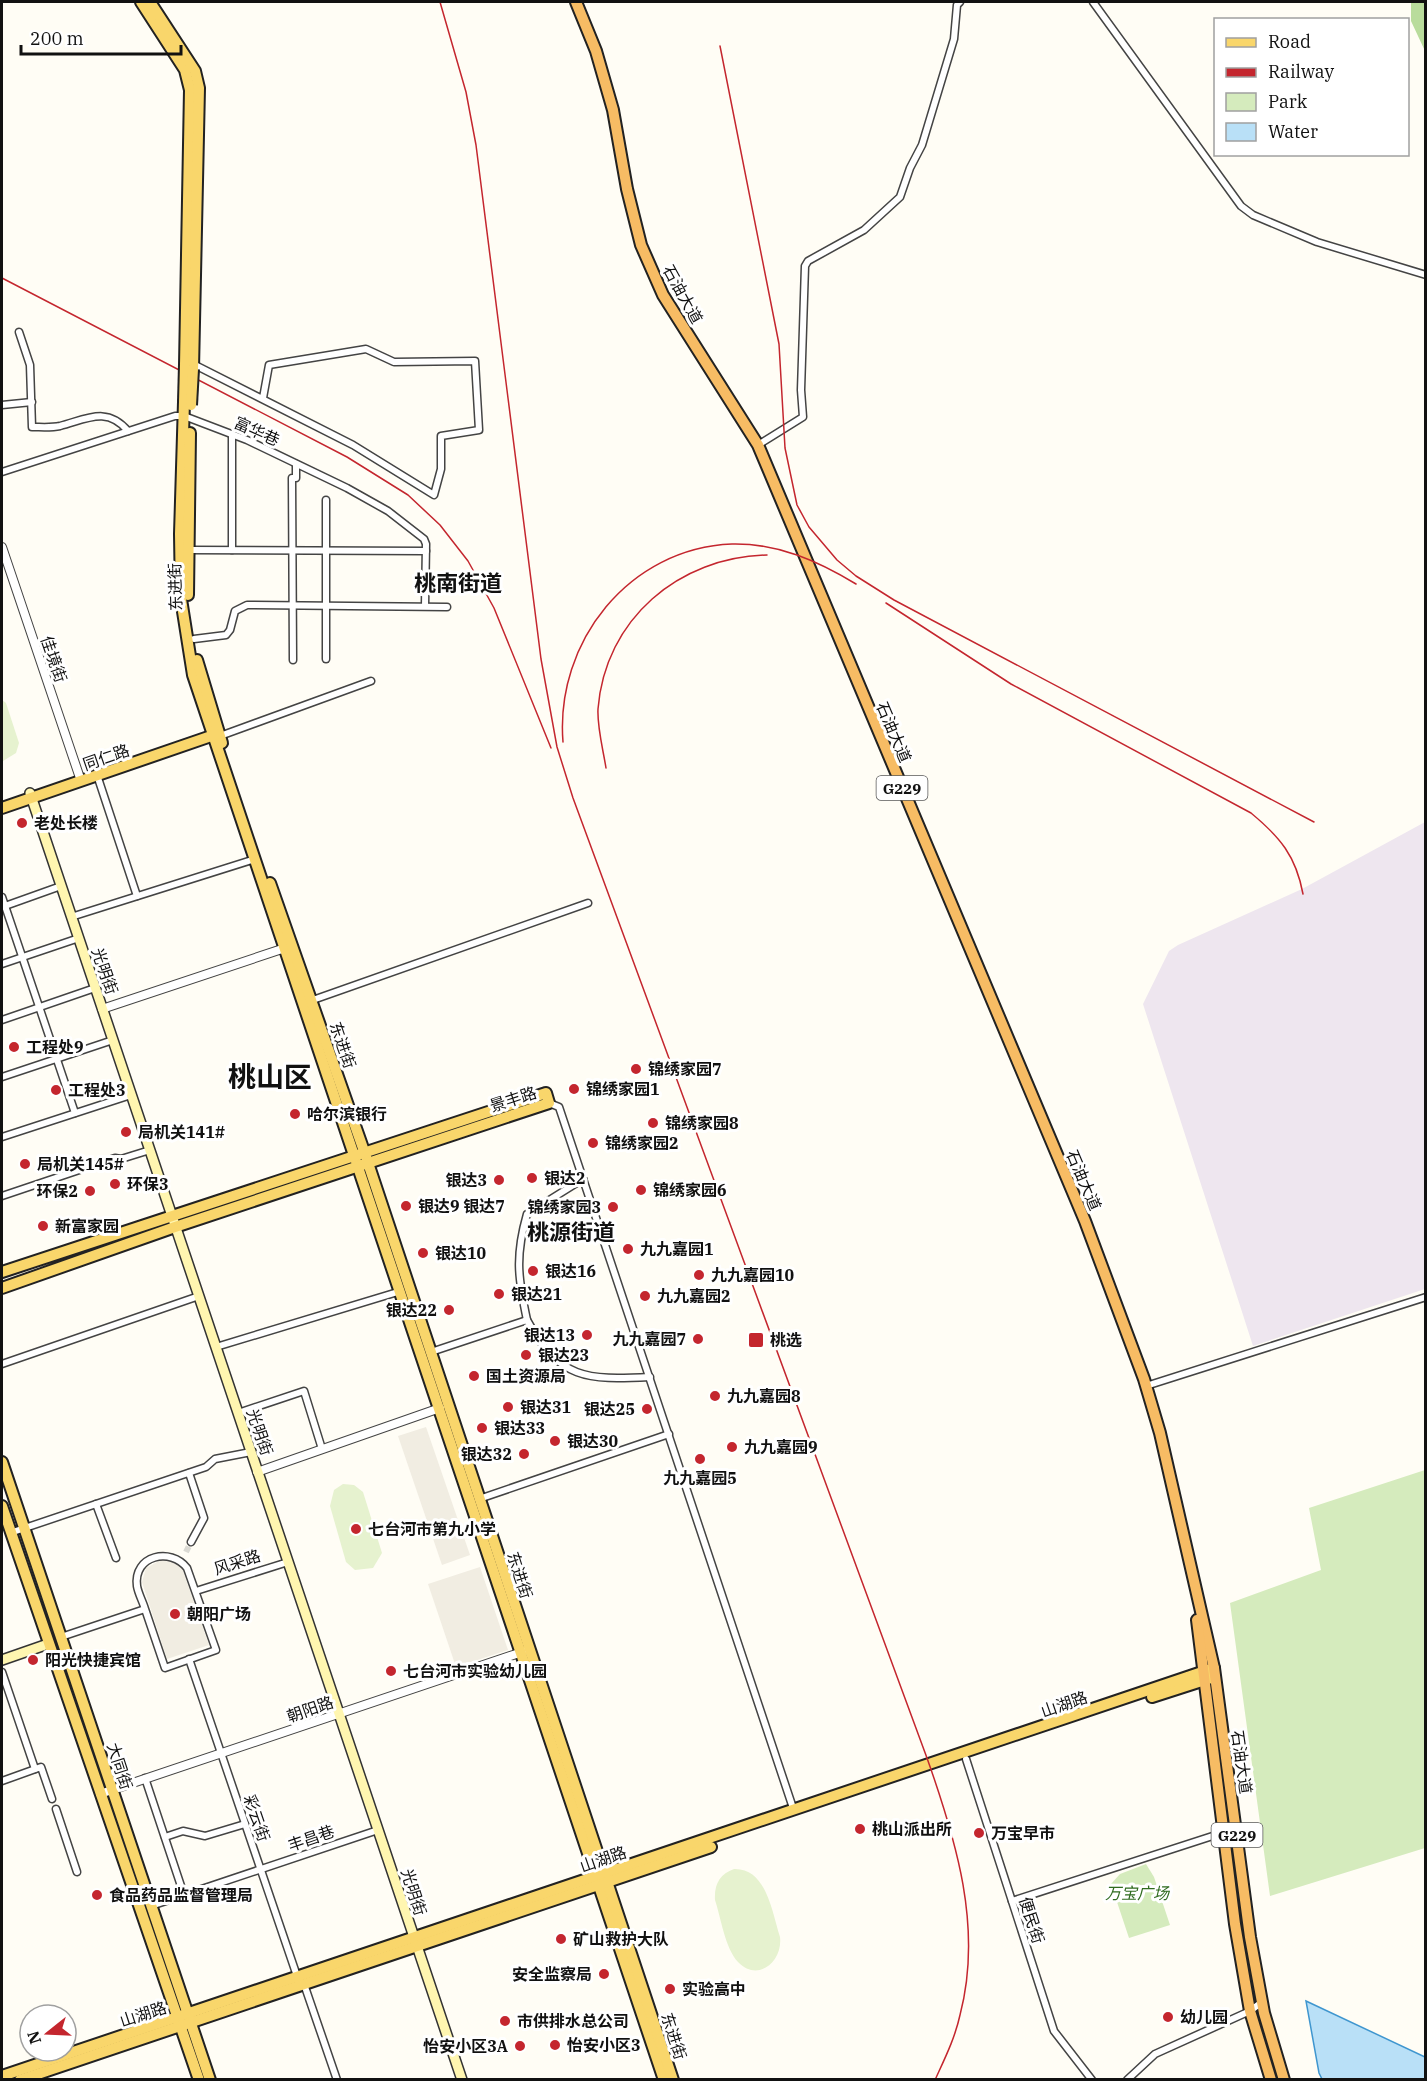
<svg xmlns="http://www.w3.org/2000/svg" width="1427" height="2081" viewBox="0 0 1427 2081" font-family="'IBM Plex Serif','Noto Sans SC',serif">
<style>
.industrial{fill:#eee6ef}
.green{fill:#d5ebbd}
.forest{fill:#b9dc9c}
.pitch{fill:#e6f2cf}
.plaza{fill:#f1ede2}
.water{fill:#b9e0f7;stroke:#3f96cf;stroke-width:1.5}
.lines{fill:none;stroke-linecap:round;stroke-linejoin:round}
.minor-tunnel{stroke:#dbdad3;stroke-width:6;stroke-dasharray:6 3;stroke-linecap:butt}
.minor-casing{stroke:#444;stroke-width:9}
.tertiary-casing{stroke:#444;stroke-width:10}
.secondary-casing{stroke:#333;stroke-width:12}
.primary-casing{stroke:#222;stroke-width:14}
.trunk-casing{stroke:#222;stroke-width:14}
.minor{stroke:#fff;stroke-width:6}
.tertiary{stroke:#fff;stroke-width:8}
.secondary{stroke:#fff6b0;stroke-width:9}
.primary{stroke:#f9d66b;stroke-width:10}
.trunk{stroke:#f7bc64;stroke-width:10}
.rail{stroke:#c4262e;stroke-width:1.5}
.primary-bridge-casing{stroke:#222;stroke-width:14;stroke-linecap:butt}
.primary-bridge{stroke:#f9d66b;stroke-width:10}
.poi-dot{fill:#c4262e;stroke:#fff;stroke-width:2}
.labels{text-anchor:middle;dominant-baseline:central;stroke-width:6;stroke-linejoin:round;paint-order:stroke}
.shield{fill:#fff;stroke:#585858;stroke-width:1.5}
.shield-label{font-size:15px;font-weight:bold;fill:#111}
.street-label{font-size:16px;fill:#111;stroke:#fff}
.poi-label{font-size:16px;font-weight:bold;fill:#111;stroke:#fff;text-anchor:start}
.park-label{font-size:16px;font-style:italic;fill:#2f6b1f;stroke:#fff}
.district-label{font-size:22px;font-weight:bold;fill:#111;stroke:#fff}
.town-label{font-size:28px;font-weight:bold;fill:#111;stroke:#fff}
</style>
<rect width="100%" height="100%" fill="#fffdf5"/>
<path class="industrial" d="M 1425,822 L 1425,1289 L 1253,1346 L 1143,1004 L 1169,951 L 1178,945 L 1302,889 Z"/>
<g class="green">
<path d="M 1425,1470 L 1425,1848 L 1270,1896 L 1230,1603 L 1321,1570 L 1309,1508 Z"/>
<path d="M 1146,1864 L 1154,1877 L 1170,1925 L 1129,1938 L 1111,1884 L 1120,1874 Z"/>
</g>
<path class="forest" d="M 1411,2 L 1425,2 L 1425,51 L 1411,21 Z"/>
<g class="pitch">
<path d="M 2,700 L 6,703 L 19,743 L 16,753 L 3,761 Z"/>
<path d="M 343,1484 L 354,1485 L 363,1492 L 382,1553 L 373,1568 L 355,1570 L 346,1562 L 330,1506 L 334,1490 Z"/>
<path d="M 734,1869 C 767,1868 772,1913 780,1937 C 783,1961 758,1983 738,1962 C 725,1948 721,1918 715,1900 C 714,1884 720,1874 734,1869 Z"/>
</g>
<g class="plaza">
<path d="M 426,1427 L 470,1555 L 442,1565 L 398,1436 Z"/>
<path d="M 161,1560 L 177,1563 L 182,1568 L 209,1645 L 167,1659 L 142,1582 L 146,1568 Z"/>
<path d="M 480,1567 L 508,1650 L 456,1667 L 428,1584 Z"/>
</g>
<path class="water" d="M 1306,2001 L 1425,2057 L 1425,2079 L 1322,2079 L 1319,2073 Z"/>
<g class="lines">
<path class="minor-tunnel" d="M 186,1552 L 191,1542"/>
<defs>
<g id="minor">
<path d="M 1093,2 L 1241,206 L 1253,215 L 1317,242 L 1426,275"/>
<path d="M 19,332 L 30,365 L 32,427 C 41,427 51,428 60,426 C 87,419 107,406 128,431"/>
<path d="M 193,364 L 353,445 L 434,495 L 441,469 L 441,436 L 479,430 L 475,361 L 394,362 L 366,349 L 269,365 L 263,398"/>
<path d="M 2,405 L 32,402"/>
<path d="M 232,434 L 232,550"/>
<path d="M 758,445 L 803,417 L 801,390 L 805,266 L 808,261 L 864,230 L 900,197 L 910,168 L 922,145 L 954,39 L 957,5 L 960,2"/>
<path d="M 2,472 L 175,416 L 184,416 L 247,440 L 347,488 L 388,511 L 424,539 L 426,544 L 425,606"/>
<path d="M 326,500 L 326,659"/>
<path d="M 189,550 L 426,551"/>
<path d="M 194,639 L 226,635 L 230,630 L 235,611 L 247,605 L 447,607"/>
<path d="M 293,660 L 292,478 L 296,478 L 296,464"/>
<path d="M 220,736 L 371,681"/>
<path d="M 97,775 L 137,896"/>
<path d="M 2,897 L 75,1113"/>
<path d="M 5,906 L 61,886"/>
<path d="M 71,917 L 255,859"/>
<path d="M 2,964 L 79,938"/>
<path d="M 310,1001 L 588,903"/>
<path d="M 2,1020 L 95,988"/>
<path d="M 2,1077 L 113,1040"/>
<path d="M 549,1103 L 559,1107 L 794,1811"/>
<path d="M 2,1137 L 131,1095"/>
<path d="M 2,1196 L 115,1158 L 121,1159 L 150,1150"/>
<path d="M 527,1320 C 518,1278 515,1256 527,1214 L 583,1179"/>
<path d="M 216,1347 L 401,1291"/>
<path d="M 431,1352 L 527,1320 C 560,1380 586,1380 650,1377"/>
<path d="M 2,1364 L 199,1296"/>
<path d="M 1146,1386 L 1426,1297"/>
<path d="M 238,1413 L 304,1391 L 322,1449"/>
<path d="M 189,1473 L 204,1518 L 191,1542"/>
<path d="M 479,1499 L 669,1434"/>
<path d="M 96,1504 L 116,1558"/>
<path d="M 10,1533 L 206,1467 L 215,1459 L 251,1452"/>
<path d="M 196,1591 L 288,1562"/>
<path d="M 61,1637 L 145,1609 C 143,1602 138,1593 137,1586 C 133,1555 171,1547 187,1568 L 216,1650 L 165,1668 L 145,1609"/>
<path d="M 189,1659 L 298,1979"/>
<path d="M 2,1672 L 35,1769"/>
<path d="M 966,1759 L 1054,2031 L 1092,2080"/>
<path d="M 145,1778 L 184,1895"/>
<path d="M 2,1781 L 41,1767 L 52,1799"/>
<path d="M 56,1809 L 77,1872"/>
<path d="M 165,1837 L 183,1831 L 205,1836 L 245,1824"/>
<path d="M 1012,1901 L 1225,1832"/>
<path d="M 151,1906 L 378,1830"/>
<path d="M 304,1984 L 337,2080"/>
<path d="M 1127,2080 L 1155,2054 L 1250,2011 L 1262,2002"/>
</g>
<g id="tertiary">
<path d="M 2,547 L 81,781"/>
<path d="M 102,1009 L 285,948"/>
<path d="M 257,1472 L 440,1408"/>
<path d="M 100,1794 L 525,1651"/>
</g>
<g id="secondary">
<path d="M 30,793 L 462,2080"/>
<path d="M 2,1660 L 48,1644"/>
</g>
<g id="primary">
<path d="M 141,2 L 185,70 L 190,90 L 185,365"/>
<path d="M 150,2 L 195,71 L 199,88 L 193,369"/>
<path d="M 184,402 L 180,534 L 181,599 L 193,675 L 664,2080"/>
<path d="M 188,595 L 190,433"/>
<path d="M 197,660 L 222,743"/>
<path d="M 2,808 L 217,734"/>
<path d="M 270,883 L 365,1154 L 673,2080"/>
<path d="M 2,1272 L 546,1093 L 549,1103 L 175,1227 L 2,1288"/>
<path d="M 2,1462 L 210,2080"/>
<path d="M 2,1506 L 199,2080"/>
<path d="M 1152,1697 L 1211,1678"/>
<path d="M 2,2076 L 1214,1668"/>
<path d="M 20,2080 L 711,1847"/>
</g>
<g id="trunk">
<path d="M 576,2 L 596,51 L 613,110 L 627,189 L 641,245 L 663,295 L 758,445 L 1085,1221 L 1144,1379 L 1160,1433 L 1214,1668 L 1250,1937 L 1264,2013 L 1284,2080"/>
<path d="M 1197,1620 L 1235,1924 L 1250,2011 L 1271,2080"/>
</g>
</defs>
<use href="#minor" class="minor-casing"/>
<use href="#tertiary" class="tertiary-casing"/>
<use href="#secondary" class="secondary-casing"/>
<use href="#primary" class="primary-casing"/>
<use href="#trunk" class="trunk-casing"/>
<use href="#minor" class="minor"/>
<use href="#tertiary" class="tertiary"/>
<use href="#secondary" class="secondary"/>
<use href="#primary" class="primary"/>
<use href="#trunk" class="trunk"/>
<g class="rail">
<path d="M 440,2 L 466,92 L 476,145 L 541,659 L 557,747 L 573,798 L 927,1758 C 956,1840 983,1928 960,2015 C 955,2038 945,2058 935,2080"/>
<path d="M 720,46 L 779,344 L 785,448 L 797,505 L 809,527 L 837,560 L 856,576 L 894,600 L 1314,822"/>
<path d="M 2,278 L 347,457 L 408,495 L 440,525 L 468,561 L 494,608 L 551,748"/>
<path d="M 886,603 L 1011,684 L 1251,813 C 1280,837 1296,856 1303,894"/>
<path d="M 563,742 C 555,642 629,548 732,544 C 778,543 818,561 856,584"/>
<path d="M 606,768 C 603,749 597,727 598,709 C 605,619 679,557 767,555"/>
</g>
<defs>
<g id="primary-bridge">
<path d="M 184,402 L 185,365"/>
<path d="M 191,405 L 193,369"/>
</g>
</defs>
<use href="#primary-bridge" class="primary-bridge-casing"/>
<use href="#primary-bridge" class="primary-bridge"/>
</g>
<g class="poi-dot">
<circle cx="22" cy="823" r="6"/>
<circle cx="14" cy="1047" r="6"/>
<circle cx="636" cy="1069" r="6"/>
<circle cx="574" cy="1089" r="6"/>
<circle cx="56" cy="1090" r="6"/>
<circle cx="295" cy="1114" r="6"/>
<circle cx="653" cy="1123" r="6"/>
<circle cx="126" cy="1132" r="6"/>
<circle cx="593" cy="1143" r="6"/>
<circle cx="25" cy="1164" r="6"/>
<circle cx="532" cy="1178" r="6"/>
<circle cx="499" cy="1180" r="6"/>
<circle cx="115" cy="1184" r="6"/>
<circle cx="641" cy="1190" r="6"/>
<circle cx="90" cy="1191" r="6"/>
<circle cx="406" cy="1206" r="6"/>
<circle cx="613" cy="1207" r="6"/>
<circle cx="43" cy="1226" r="6"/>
<circle cx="628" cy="1249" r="6"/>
<circle cx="423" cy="1253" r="6"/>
<circle cx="533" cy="1271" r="6"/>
<circle cx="699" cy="1275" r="6"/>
<circle cx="499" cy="1294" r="6"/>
<circle cx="645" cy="1296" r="6"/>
<circle cx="449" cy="1310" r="6"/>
<circle cx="587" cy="1335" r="6"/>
<circle cx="698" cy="1339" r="6"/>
<rect x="748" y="1332" width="16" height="16" rx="3"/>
<circle cx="526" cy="1355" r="6"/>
<circle cx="474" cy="1376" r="6"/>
<circle cx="715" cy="1396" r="6"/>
<circle cx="508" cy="1407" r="6"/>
<circle cx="647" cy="1409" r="6"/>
<circle cx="482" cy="1428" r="6"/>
<circle cx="555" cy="1441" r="6"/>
<circle cx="732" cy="1447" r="6"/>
<circle cx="524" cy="1454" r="6"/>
<circle cx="700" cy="1459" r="6"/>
<circle cx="356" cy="1529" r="6"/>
<circle cx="175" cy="1614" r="6"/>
<circle cx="33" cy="1660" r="6"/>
<circle cx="391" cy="1671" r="6"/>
<circle cx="860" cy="1829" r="6"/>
<circle cx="979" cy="1833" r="6"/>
<circle cx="97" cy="1895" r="6"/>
<circle cx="561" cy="1939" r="6"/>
<circle cx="604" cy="1974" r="6"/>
<circle cx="670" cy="1989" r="6"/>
<circle cx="1168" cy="2017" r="6"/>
<circle cx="505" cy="2021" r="6"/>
<circle cx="555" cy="2045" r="6"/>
<circle cx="520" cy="2046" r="6"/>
</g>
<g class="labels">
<g class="shield">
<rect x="876.5" y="776" width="51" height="24" rx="4.5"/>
<rect x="1211.5" y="1823" width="51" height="24" rx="4.5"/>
</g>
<g class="shield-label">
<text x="902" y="788">G229</text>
<text x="1237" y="1835">G229</text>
</g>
<g class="street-label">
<text transform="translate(683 294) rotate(61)">石油大道</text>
<text transform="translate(257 431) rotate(24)">富华巷</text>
<text transform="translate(175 587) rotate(-92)">东进街</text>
<text transform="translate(54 659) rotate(71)">佳境街</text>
<text transform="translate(894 732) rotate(67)">石油大道</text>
<text transform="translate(106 757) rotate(-19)">同仁路</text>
<text transform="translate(105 971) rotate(71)">光明街</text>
<text transform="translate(343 1045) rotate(71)">东进街</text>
<text transform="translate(513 1099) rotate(-18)">景丰路</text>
<text transform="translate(1084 1180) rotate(67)">石油大道</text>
<text transform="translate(260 1432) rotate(71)">光明街</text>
<text transform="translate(237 1562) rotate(-18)">风采路</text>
<text transform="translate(520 1575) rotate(72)">东进街</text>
<text transform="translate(1064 1704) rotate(-19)">山湖路</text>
<text transform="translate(310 1709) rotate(-19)">朝阳路</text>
<text transform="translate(1242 1762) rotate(82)">石油大道</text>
<text transform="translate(120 1766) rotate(72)">大同街</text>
<text transform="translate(257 1818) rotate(71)">彩云街</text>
<text transform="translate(311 1838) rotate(-19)">丰昌巷</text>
<text transform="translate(603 1859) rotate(-19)">山湖路</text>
<text transform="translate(414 1892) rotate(72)">光明街</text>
<text transform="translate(1032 1920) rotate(72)">便民街</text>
<text transform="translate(143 2014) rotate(-18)">山湖路</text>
<text transform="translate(674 2036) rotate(72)">东进街</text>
</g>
<g class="poi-label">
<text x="34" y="823">老处长楼</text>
<text x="26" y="1047">工程处9</text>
<text x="648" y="1069">锦绣家园7</text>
<text x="586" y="1089">锦绣家园1</text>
<text x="68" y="1090">工程处3</text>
<text x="307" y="1114">哈尔滨银行</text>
<text x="665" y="1123">锦绣家园8</text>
<text x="138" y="1132">局机关141#</text>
<text x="605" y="1143">锦绣家园2</text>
<text x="37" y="1164">局机关145#</text>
<text x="544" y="1178">银达2</text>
<text x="487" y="1180" text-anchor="end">银达3</text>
<text x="127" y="1184">环保3</text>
<text x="653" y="1190">锦绣家园6</text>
<text x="78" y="1191" text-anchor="end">环保2</text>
<text x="418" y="1206">银达9 银达7</text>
<text x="601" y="1207" text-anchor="end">锦绣家园3</text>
<text x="55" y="1226">新富家园</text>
<text x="640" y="1249">九九嘉园1</text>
<text x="435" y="1253">银达10</text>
<text x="545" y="1271">银达16</text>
<text x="711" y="1275">九九嘉园10</text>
<text x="511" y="1294">银达21</text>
<text x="657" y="1296">九九嘉园2</text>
<text x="437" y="1310" text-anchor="end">银达22</text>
<text x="575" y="1335" text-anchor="end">银达13</text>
<text x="686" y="1339" text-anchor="end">九九嘉园7</text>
<text x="770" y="1340">桃选</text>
<text x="538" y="1355">银达23</text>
<text x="486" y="1376">国土资源局</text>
<text x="727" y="1396">九九嘉园8</text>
<text x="520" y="1407">银达31</text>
<text x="635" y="1409" text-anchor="end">银达25</text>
<text x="494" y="1428">银达33</text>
<text x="567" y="1441">银达30</text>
<text x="744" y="1447">九九嘉园9</text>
<text x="512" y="1454" text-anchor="end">银达32</text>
<text x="700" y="1478" text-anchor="middle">九九嘉园5</text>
<text x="368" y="1529">七台河市第九小学</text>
<text x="187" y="1614">朝阳广场</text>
<text x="45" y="1660">阳光快捷宾馆</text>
<text x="403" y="1671">七台河市实验幼儿园</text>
<text x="872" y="1829">桃山派出所</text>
<text x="991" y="1833">万宝早市</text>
<text x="109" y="1895">食品药品监督管理局</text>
<text x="573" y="1939">矿山救护大队</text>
<text x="592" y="1974" text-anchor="end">安全监察局</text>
<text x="682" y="1989">实验高中</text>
<text x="1180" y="2017">幼儿园</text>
<text x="517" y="2021">市供排水总公司</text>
<text x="567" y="2045">怡安小区3</text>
<text x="508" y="2046" text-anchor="end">怡安小区3A</text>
</g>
<g class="park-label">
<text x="1137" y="1893">万宝广场</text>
</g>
<g class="district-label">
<text x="458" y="582">桃南街道</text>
<text x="571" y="1231">桃源街道</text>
</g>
<g class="town-label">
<text x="270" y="1076">桃山区</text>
</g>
</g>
<rect width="1427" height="2081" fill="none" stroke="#111111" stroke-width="6"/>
<rect x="1214" y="18" width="195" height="138" fill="#ffffff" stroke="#a0a0a0" stroke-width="1.5"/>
<rect x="1226" y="38" width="30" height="9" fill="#f9d66b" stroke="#a0a0a0" stroke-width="1.5"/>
<text x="1268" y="48" font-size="18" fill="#111111">Road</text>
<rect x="1226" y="68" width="30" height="9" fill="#c4262e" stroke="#a0a0a0" stroke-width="1.5"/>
<text x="1268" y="78" font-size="18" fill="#111111">Railway</text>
<rect x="1226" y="93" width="30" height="18" fill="#d5ebbd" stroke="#a0a0a0" stroke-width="1.5"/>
<text x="1268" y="108" font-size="18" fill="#111111">Park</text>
<rect x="1226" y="123" width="30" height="18" fill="#b9e0f7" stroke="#a0a0a0" stroke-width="1.5"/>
<text x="1268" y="138" font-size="18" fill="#111111">Water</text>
<g transform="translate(48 2033) rotate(252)"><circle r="28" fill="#ffffff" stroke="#a0a0a0" stroke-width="1.5"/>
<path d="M0-4.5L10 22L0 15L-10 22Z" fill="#c4262e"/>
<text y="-9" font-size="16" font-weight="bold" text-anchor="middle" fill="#111111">N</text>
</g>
<path d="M21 45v9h160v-9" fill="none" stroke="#111111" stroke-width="3"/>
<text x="30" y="45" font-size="18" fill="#111111" stroke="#ffffff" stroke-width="4.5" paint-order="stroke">200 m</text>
</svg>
